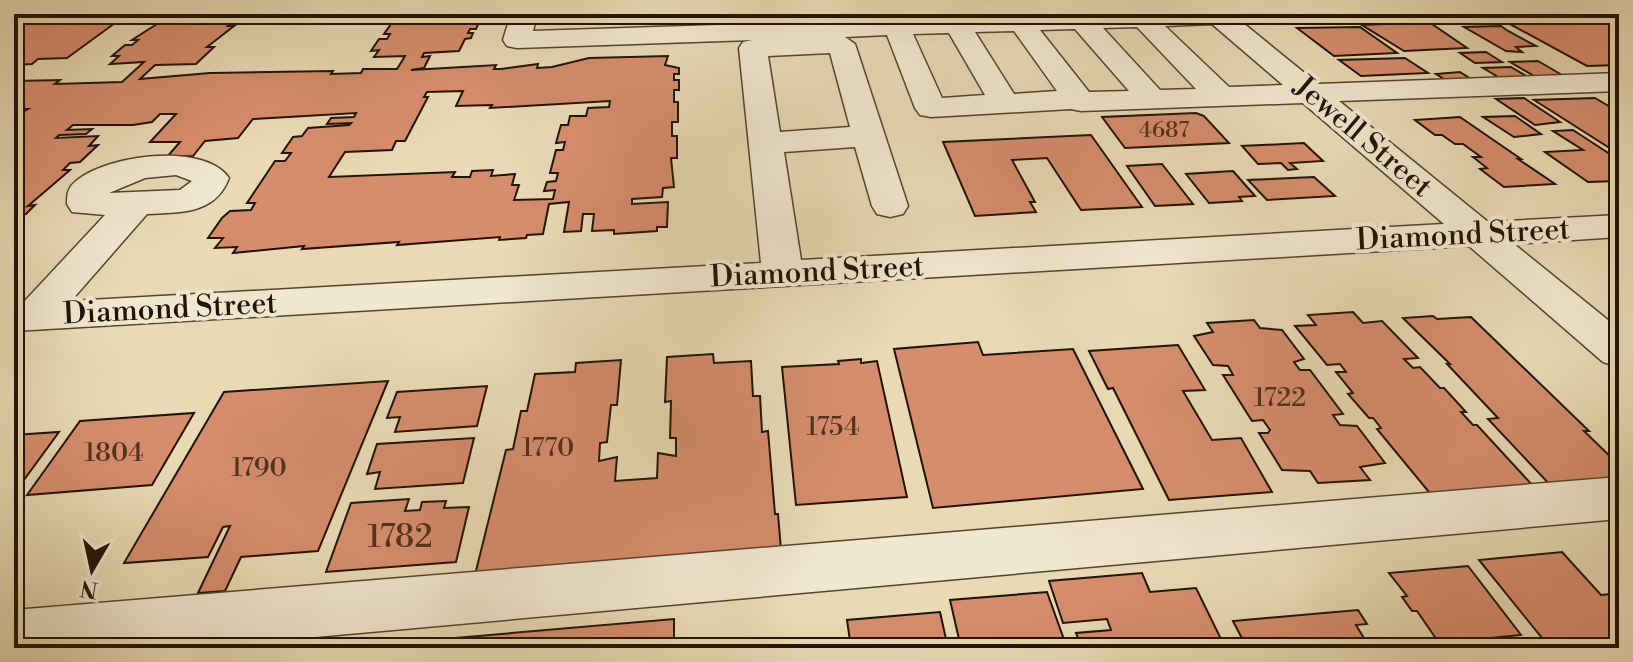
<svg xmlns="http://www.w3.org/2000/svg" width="1633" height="662" viewBox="0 0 1633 662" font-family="'Libre Bodoni',serif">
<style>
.building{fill:#d68d6d;stroke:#221301;stroke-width:2;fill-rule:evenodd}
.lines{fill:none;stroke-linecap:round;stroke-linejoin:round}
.minor-casing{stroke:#54452e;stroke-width:3}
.minor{fill:#f0e7cf;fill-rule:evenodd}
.labels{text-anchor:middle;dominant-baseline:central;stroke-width:8;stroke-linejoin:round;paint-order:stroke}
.far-number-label{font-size:22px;fill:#4f321c}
.number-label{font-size:26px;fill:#4f321c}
.street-label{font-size:30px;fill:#221301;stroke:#f0e7cf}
.near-number-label{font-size:32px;fill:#4f321c}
</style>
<rect width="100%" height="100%" fill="#e8dab5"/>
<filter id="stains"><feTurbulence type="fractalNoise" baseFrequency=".0025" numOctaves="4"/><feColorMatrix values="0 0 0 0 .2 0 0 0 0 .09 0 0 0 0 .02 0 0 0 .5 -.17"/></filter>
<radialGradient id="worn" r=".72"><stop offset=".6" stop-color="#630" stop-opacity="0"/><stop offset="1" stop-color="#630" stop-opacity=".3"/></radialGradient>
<g class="building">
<path d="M 40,14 L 124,14 L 126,15 L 67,58 L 38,59 L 32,64 L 14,65 L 14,29 Z"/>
<path d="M 161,14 L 247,15 L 240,22 L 232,22 L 228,26 L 234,26 L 207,47 L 214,47 L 196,64 L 155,65 L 140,79 L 210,73 L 333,71 L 331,74 L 361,73 L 363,69 L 397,69 L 405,56 L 374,57 L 379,50 L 371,51 L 379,39 L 387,39 L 390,34 L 384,34 L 398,14 L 482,16 L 476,29 L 470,29 L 468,33 L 473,33 L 471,38 L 465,39 L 459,51 L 424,53 L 422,57 L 430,56 L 424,68 L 411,70 L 496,65 L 494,69 L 501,69 L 538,64 L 537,68 L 552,67 L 589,58 L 668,56 L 665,65 L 679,68 L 679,74 L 674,74 L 674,80 L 679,80 L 679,90 L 674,90 L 674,102 L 678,102 L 678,122 L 672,122 L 672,136 L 677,136 L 677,158 L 671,158 L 674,187 L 663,188 L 662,197 L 632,199 L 632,204 L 668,202 L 667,227 L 657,227 L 657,231 L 614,234 L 614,230 L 592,231 L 594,214 L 583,214 L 581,231 L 564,232 L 569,202 L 549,204 L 543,234 L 527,235 L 526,238 L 499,240 L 500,237 L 397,245 L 399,242 L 302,249 L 304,246 L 233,253 L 237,247 L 215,248 L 223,238 L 208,238 L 222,218 L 230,211 L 251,210 L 255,203 L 247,203 L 275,161 L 285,161 L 291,153 L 282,153 L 293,137 L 302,136 L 308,128 L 349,125 L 351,123 L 327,124 L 331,118 L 354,117 L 356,113 L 253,119 L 238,138 L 205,141 L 193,156 L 167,157 L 180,142 L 150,142 L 176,114 L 160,114 L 152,122 L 133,125 L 73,125 L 67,130 L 92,129 L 86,134 L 59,135 L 56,138 L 98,136 L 89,146 L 98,145 L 80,162 L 70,163 L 63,170 L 70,170 L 28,206 L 35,205 L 26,214 L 14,215 L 14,117 L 28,109 L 14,109 L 14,81 L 60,80 L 55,84 L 122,82 L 144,62 L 110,64 L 119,56 L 112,56 L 125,45 L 132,45 L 138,40 L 132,40 L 160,22 L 152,22 ZM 463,91 L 456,106 L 492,105 L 490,108 L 610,101 L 609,107 L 588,108 L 586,116 L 570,116 L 568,125 L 561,125 L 556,143 L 565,142 L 563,150 L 556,150 L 550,173 L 558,173 L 556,181 L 547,182 L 544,191 L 555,190 L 553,199 L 514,200 L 519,185 L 512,185 L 515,174 L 491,176 L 493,170 L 472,171 L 470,177 L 452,177 L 455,172 L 329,177 L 345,152 L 392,150 L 396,141 L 405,141 L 428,97 L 424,97 L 427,92 Z"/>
<path d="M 848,14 L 1144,14 L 852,25 Z"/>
<path d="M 1619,19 L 1619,65 L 1587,66 L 1508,23 Z"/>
<path d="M 1429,22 L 1467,48 L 1404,51 L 1362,25 Z"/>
<path d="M 1501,26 L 1508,31 L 1536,46 L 1516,47 L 1522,52 L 1506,51 L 1464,27 Z"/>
<path d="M 1360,27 L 1397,53 L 1334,56 L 1297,28 Z"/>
<path d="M 1486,52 L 1502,62 L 1475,63 L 1460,53 Z"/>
<path d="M 1405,58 L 1428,73 L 1361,76 L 1339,60 Z"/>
<path d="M 1538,61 L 1569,79 L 1541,80 L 1510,62 Z"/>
<path d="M 1511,67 L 1528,77 L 1500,78 L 1483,68 Z"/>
<path d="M 1460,72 L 1479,84 L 1455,86 L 1436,74 Z"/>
<path d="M 1524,98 L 1560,122 L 1535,125 L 1496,99 Z"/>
<path d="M 1595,98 L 1619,112 L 1619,119 L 1616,120 L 1619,122 L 1619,154 L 1534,100 Z"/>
<path d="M 1196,113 L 1204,116 L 1229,143 L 1125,148 L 1102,117 Z"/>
<path d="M 1515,116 L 1541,134 L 1514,137 L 1483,117 Z"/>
<path d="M 1460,117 L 1521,159 L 1518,159 L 1555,184 L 1504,187 L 1480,169 L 1487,168 L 1473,157 L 1481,157 L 1463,144 L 1455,144 L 1442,135 L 1435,135 L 1415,120 Z"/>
<path d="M 1573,130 L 1619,160 L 1619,181 L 1588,182 L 1545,152 L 1583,150 L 1553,131 Z"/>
<path d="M 1091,135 L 1142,207 L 1081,210 L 1047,158 L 1012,160 L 1035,202 L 1030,202 L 1036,212 L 975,216 L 943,142 Z"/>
<path d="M 1304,143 L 1323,161 L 1290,163 L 1297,169 L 1288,170 L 1281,163 L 1258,164 L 1242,146 Z"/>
<path d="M 1162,164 L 1193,204 L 1155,206 L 1127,166 Z"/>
<path d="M 1233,171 L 1255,196 L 1239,197 L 1242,201 L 1209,203 L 1186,174 Z"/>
<path d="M 1314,177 L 1335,196 L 1267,200 L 1248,180 Z"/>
<path d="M 1353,312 L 1363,323 L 1382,321 L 1418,358 L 1404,359 L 1413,368 L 1420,367 L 1440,388 L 1444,388 L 1466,412 L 1461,412 L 1473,425 L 1477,425 L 1534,487 L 1433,497 L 1377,429 L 1381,428 L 1373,418 L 1369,418 L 1348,394 L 1353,393 L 1336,372 L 1346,372 L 1340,364 L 1327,365 L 1295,326 L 1316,325 L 1308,315 Z"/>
<path d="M 1433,316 L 1437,319 L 1471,317 L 1589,431 L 1584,431 L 1619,465 L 1619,483 L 1552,487 L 1488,419 L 1498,418 L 1447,364 L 1450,364 L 1403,318 Z"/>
<path d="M 1254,320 L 1260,328 L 1282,330 L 1304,359 L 1294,362 L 1300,370 L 1310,370 L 1343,414 L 1333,415 L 1340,425 L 1357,426 L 1385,463 L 1360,467 L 1370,480 L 1318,483 L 1310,471 L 1282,470 L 1259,433 L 1268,433 L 1270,430 L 1263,420 L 1252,421 L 1223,375 L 1233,375 L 1228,366 L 1213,365 L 1194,336 L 1213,332 L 1207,323 Z"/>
<path d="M 978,342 L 983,355 L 1073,349 L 1143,489 L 933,508 L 894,349 Z"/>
<path d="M 1178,345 L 1205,390 L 1183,391 L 1212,440 L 1241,438 L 1272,492 L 1169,500 L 1113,388 L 1108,389 L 1089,351 Z"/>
<path d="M 713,354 L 714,363 L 751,361 L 753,396 L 760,396 L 762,432 L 768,431 L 775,514 L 778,514 L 781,550 L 475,575 L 506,450 L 513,449 L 521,411 L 527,411 L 535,374 L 575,372 L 576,363 L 621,360 L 617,405 L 611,405 L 607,442 L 600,443 L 599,461 L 617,457 L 615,481 L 657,478 L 658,453 L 676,456 L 676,438 L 670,438 L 671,401 L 665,402 L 667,357 Z"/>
<path d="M 861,359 L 861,363 L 877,361 L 907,497 L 796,505 L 782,367 L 839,364 L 838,361 Z"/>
<path d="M 388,381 L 318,551 L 241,557 L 225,591 L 198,593 L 230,526 L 223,527 L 208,557 L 124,563 L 224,392 Z"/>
<path d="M 487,386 L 477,426 L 395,432 L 400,417 L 387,418 L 397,392 Z"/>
<path d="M 194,413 L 152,485 L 27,495 L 80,421 Z"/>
<path d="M 59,432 L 18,488 L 14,489 L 14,435 Z"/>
<path d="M 474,438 L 463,483 L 375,489 L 380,472 L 367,474 L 377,444 Z"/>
<path d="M 409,499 L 405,511 L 420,510 L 422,502 L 446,501 L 444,508 L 469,507 L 456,562 L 326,572 L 351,503 Z"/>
<path d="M 1562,552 L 1601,595 L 1619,593 L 1619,648 L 1550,648 L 1479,560 Z"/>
<path d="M 1468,566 L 1521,635 L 1439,643 L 1417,611 L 1412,611 L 1402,597 L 1407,596 L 1389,573 Z"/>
<path d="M 1142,573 L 1150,592 L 1196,588 L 1222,641 L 1171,645 L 1168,638 L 1160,638 L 1165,648 L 1082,648 L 1076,633 L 1111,630 L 1107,619 L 1063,623 L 1049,581 Z"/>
<path d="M 1047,592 L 1067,648 L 961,648 L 950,600 Z"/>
<path d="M 1358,610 L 1367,624 L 1356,625 L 1370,648 L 1247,648 L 1233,621 Z"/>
<path d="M 940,612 L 948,648 L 851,648 L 847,620 Z"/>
<path d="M 674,619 L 674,648 L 339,648 Z"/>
</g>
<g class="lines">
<defs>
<g id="minor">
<path d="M 511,14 L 537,14 L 533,31 L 1049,14 L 1232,14 L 1318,84 L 1619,73 L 1619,91 L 1339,101 L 1488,222 L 1619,215 L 1619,237 L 1514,244 L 1619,329 L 1619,367 L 1603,362 L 1469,246 L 14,331 L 14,305 L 22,304 L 105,215 L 72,212 L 67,204 C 67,197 67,192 71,186 C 96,156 203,140 229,178 C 215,215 180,212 147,214 L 71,301 L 761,263 L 739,48 L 743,42 L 752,40 L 517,48 L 507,46 L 503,40 ZM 1212,24 L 1283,85 L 1229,87 L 1165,26 ZM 1137,27 L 1196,89 L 1160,90 L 1103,28 ZM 1075,29 L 1129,91 L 1089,92 L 1040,30 ZM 1014,31 L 1057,91 L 1014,94 L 975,32 ZM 949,33 L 985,95 L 942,98 L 913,34 ZM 887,35 L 915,108 L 920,115 L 931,117 L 1071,109 L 1081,111 L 1303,103 L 1444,224 L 801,260 L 784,152 L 855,147 L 872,206 L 877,214 L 890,217 L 903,214 L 908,206 L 855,44 L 845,37 ZM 830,53 L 850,127 L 780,132 L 768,56 ZM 176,175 L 192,181 L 180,190 L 109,193 L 145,178 Z"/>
<path d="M 1619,477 L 1619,519 L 194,648 L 14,648 L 14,610 Z"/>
</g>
</defs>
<use href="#minor" class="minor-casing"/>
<use href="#minor" class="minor"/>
</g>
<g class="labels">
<g class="far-number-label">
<text x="1164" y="130">4687</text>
</g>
<g class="number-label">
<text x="1280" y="398">1722</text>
<text x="833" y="427">1754</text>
<text x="548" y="448">1770</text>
<text x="114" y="453">1804</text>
<text x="259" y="468">1790</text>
</g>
<g class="street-label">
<text transform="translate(1363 137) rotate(40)">Jewell Street</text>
<text transform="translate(1463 235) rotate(-3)">Diamond Street</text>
<text transform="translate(817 272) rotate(-3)">Diamond Street</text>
<text transform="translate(170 309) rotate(-3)">Diamond Street</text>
</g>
<g class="near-number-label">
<text x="400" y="537">1782</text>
</g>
</g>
<rect width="1633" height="662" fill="none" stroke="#e8dab5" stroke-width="48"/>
<rect x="16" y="16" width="1601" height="630" fill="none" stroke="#221301" stroke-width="4"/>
<rect x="24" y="24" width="1585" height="614" fill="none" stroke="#221301" stroke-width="2"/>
<g transform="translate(92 570) rotate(189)" stroke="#f0e7cf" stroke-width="6" paint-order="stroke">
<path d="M0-6L14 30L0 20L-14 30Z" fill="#221301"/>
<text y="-12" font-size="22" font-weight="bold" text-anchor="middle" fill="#221301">N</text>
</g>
<rect width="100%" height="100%" filter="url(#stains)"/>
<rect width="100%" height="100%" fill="url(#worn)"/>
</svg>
